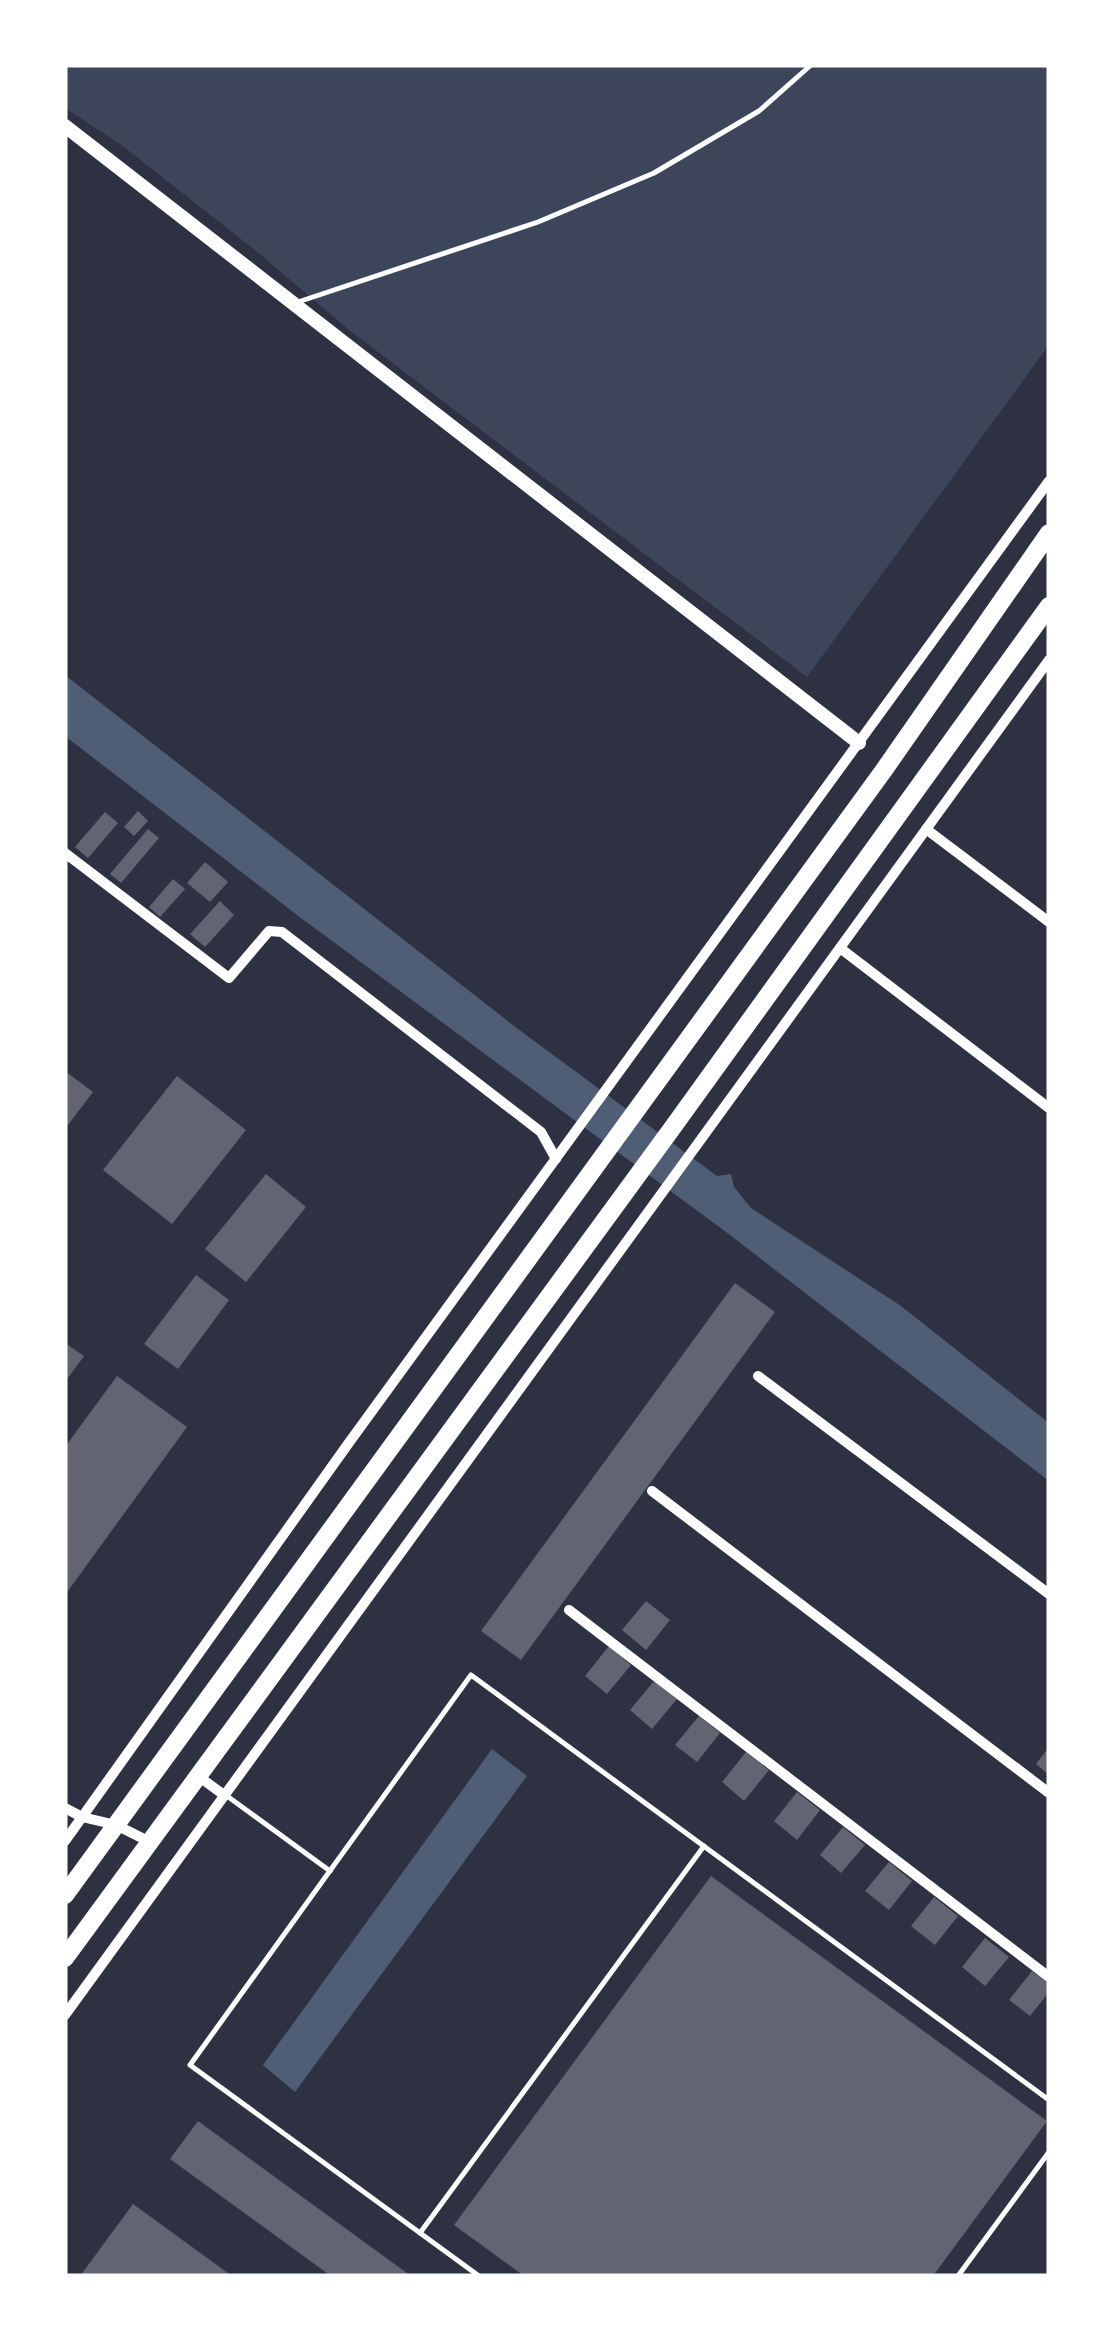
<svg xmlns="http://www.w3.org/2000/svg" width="1114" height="2341" viewBox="0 0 1114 2341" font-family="Barlow,sans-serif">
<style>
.green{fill:#3c4559}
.water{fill:#4f5d75}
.building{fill:#626471}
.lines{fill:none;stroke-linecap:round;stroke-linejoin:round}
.service{stroke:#fff;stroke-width:5}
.minor{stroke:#fff;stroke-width:10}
.tertiary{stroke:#fff;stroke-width:14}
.trunk{stroke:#fff;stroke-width:18}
</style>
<rect width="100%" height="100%" fill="#2d3142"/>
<path class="green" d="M 65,65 L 1049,65 L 1049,345 L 807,677 L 349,330 L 261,255 L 124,147 L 65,108 Z"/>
<g class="water">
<path d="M 65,675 L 518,1029 L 717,1176 L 731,1174 L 734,1187 L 751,1208 L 901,1306 L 1049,1423 L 1049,1481 L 726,1232 L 297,915 L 65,736 Z"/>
<path d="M 492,1749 L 527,1776 L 295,2092 L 263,2065 Z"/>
</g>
<g class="building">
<path d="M 138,811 L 148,821 L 134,836 L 124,827 Z"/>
<path d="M 105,812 L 118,823 L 88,858 L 75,847 Z"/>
<path d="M 148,829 L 159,838 L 121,883 L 110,874 Z"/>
<path d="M 205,862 L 228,882 L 210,902 L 187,883 Z"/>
<path d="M 173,879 L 185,889 L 160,917 L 149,907 Z"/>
<path d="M 220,901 L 234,915 L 205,947 L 190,934 Z"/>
<path d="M 65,1071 L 93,1092 L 65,1129 Z"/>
<path d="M 177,1076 L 246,1130 L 172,1224 L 103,1170 Z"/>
<path d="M 266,1174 L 306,1207 L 246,1282 L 205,1249 Z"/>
<path d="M 196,1275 L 229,1300 L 178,1369 L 144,1344 Z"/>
<path d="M 735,1283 L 775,1312 L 521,1660 L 481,1631 Z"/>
<path d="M 65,1343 L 84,1356 L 65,1382 Z"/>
<path d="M 117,1376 L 187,1427 L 65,1595 L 65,1447 Z"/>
<path d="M 646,1601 L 670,1620 L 646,1650 L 622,1630 Z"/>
<path d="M 609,1646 L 631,1665 L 607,1694 L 585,1676 Z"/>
<path d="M 654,1681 L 677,1699 L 652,1729 L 630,1710 Z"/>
<path d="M 699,1716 L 720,1733 L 697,1762 L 675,1745 Z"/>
<path d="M 1049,1747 L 1049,1775 L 1036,1764 Z"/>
<path d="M 746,1752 L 769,1770 L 744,1801 L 722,1782 Z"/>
<path d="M 797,1792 L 820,1810 L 797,1840 L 774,1821 Z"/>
<path d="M 843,1827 L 865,1845 L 841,1873 L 820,1855 Z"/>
<path d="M 889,1862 L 912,1881 L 889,1910 L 865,1891 Z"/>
<path d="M 711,1876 L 1047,2121 L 933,2276 L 524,2276 L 454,2225 Z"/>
<path d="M 934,1897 L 958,1916 L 935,1945 L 911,1926 Z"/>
<path d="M 985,1938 L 1009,1957 L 985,1986 L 962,1967 Z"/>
<path d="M 1032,1971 L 1049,1983 L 1049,1992 L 1030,2016 L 1009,2000 Z"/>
<path d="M 198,2121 L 411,2276 L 331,2276 L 170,2159 Z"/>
<path d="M 133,2204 L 232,2276 L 80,2276 Z"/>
</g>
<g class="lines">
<g class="service">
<path d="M 298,302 L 538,222 L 654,173 L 759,111 L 811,65"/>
<path d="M 227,1796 L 330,1871"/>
<path d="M 420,2233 L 704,1846"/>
<path d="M 479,2276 L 190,2065 L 471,1675 L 1049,2100"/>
<path d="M 958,2276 L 1049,2152"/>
</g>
<g class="minor">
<path d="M 926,829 L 1049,922"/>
<path d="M 65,853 L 229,978 L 269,931 L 282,932 L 541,1132 L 556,1159"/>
<path d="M 840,948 L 1049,1108"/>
<path d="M 758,1376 L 1049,1594"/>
<path d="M 652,1491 L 1049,1793"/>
<path d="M 569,1610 L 1049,1977"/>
<path d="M 198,1776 L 224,1795"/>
<path d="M 65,1808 L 82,1817 L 116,1825 L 150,1842"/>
<path d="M 65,1841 L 348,1444 L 1049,481"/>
<path d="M 65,2015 L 1049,660"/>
</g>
<path class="tertiary" d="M 65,126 L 859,743"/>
<g class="trunk">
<path d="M 65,1895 L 884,770 L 1049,533"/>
<path d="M 65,1958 L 673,1127 L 1049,606"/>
</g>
</g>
<rect width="1114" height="2341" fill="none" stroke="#ffffff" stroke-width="135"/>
</svg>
